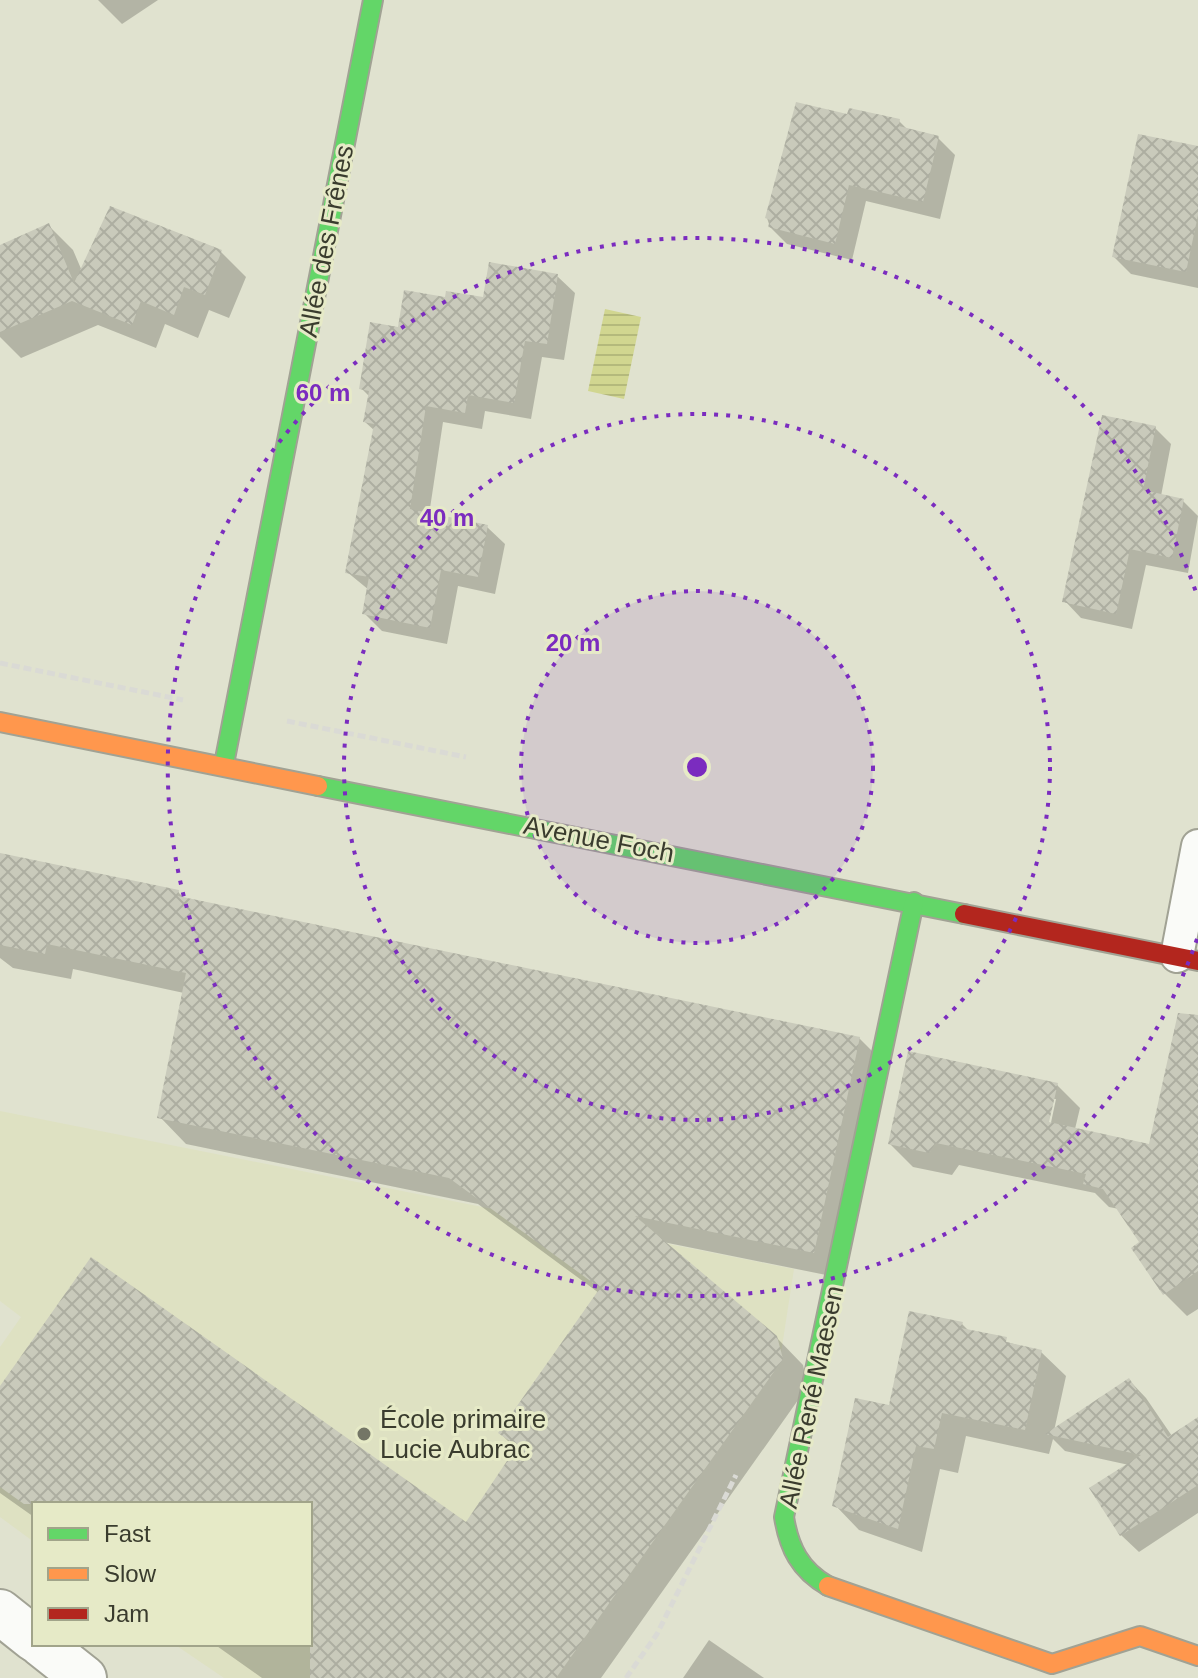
<svg xmlns="http://www.w3.org/2000/svg" width="1198" height="1678" viewBox="0 0 1198 1678" font-family="Arial,sans-serif">
<style>
.built{fill:#dee1c2}
.water{fill:url(#water-rules)}
.shadow{fill:#0003;fill-rule:evenodd}
.building{fill:url(#building-cross-hatch)}
.lines{fill:none;stroke-linecap:round;stroke-linejoin:round}
.lane-casing{stroke:#a1a294;stroke-width:36}
.street-casing{stroke:#a1a294;stroke-width:48}
.fast-casing{stroke:#a1a294;stroke-width:22}
.slow-casing{stroke:#a1a294;stroke-width:22}
.jam-casing{stroke:#a1a294;stroke-width:22}
.path{stroke:#dadad5;stroke-width:5;stroke-dasharray:8 4;stroke-linecap:butt}
.lane{stroke:#fafbf8;stroke-width:32}
.street{stroke:#fafbf8;stroke-width:44}
.fast{stroke:#63d668;stroke-width:18}
.slow{stroke:#ff974d;stroke-width:18}
.jam{stroke:#b3261e;stroke-width:18}
.ring{fill:none;stroke:#7b2cbf;stroke-width:4;stroke-dasharray:4 8}
.poi-dot{fill:#747666;stroke:#e6eac7;stroke-width:3}
.labels{text-anchor:middle;dominant-baseline:central;stroke-width:6;stroke-linejoin:round;paint-order:stroke}
.street-label{font-size:26px;fill:#3a3c2e;stroke:#e6eac7}
.poi-label{font-size:26px;fill:#3a3c2e;stroke:#e6eac7;text-anchor:start}
.centre{fill:#7b2cbf;stroke:#e6eac7;stroke-width:4}
.ring-label{font-size:24px;text-anchor:middle;font-weight:bold;fill:#7b2cbf;stroke:#e6eac7;stroke-width:6;stroke-linejoin:round;paint-order:stroke}
</style>
<defs>
<pattern id="water-rules" width="6" height="5" patternUnits="userSpaceOnUse" patternTransform="scale(2)"><rect width="6" height="5" fill="#d1d690"/><path d="M0 2.5h6" fill="none" stroke="#b4b97c"/></pattern>
<pattern id="building-cross-hatch" width="8" height="8" patternUnits="userSpaceOnUse" patternTransform="scale(2)"><rect width="8" height="8" fill="#c9cabb"/><path d="M0 0l8 8M0 8l8-8" fill="none" stroke="#adaea1"/></pattern>
</defs>
<rect width="100%" height="100%" fill="#e0e2cf"/>
<path class="built" d="M 0,1111 L 794,1269 L 781,1353 L 556,1678 L 224,1678 L 174,1644 L 310,1644 L 310,1504 L 34,1504 L 34,1542 L 0,1517 L 0,1347 L 21,1317 L 0,1301 Z"/>
<path class="water" d="M 605,309 L 641,317 L 624,399 L 588,391 Z"/>
<g class="shadow">
<path d="M 98,0 L 158,0 L 122,24 Z"/>
<path d="M 849,116 L 899,121 L 909,131 L 938,138 L 955,155 L 940,219 L 866,201 L 852,260 L 787,244 L 770,227 L 767,218 Z"/>
<path d="M 1198,149 L 1198,288 L 1131,274 L 1114,257 Z"/>
<path d="M 111,208 L 221,252 L 246,277 L 229,318 L 209,310 L 198,338 L 165,324 L 156,348 L 98,325 L 21,358 L 0,337 L 0,247 L 49,226 L 73,250 L 82,271 Z"/>
<path d="M 557,276 L 575,293 L 564,360 L 542,357 L 531,419 L 485,411 L 482,429 L 443,422 L 429,515 L 487,527 L 505,544 L 495,594 L 458,586 L 447,644 L 382,631 L 364,613 L 369,590 L 347,572 L 375,431 L 365,422 L 370,397 L 361,388 L 400,330 L 447,299 L 485,299 Z"/>
<path d="M 1155,428 L 1171,444 L 1161,496 L 1183,501 L 1198,516 L 1188,573 L 1146,565 L 1132,629 L 1081,618 L 1065,601 Z"/>
<path d="M 0,855 L 178,892 L 186,900 L 859,1038 L 886,1065 L 841,1278 L 663,1242 L 776,1337 L 803,1365 L 808,1386 L 601,1678 L 262,1678 L 214,1644 L 310,1644 L 310,1504 L 34,1504 L 34,1517 L 0,1493 L 0,1388 L 466,1524 L 517,1450 L 500,1433 L 599,1293 L 478,1204 L 186,1144 L 160,1117 L 184,993 L 73,969 L 71,979 L 13,968 L 0,958 Z"/>
<path d="M 1198,1052 L 1198,1309 L 1187,1316 L 1165,1294 L 1141,1243 L 1119,1209 L 1109,1207 L 1095,1193 L 959,1165 L 952,1175 L 913,1167 L 890,1144 L 1057,1085 L 1080,1108 L 1075,1129 L 1150,1146 ZM 1052,1099 L 1056,1099 L 1049,1132 L 1045,1131 Z"/>
<path d="M 962,1324 L 969,1331 L 1041,1352 L 1066,1376 L 1054,1431 L 1129,1380 L 1146,1398 L 1172,1436 L 1198,1419 L 1198,1513 L 1139,1552 L 1121,1535 L 1129,1465 L 1065,1451 L 1053,1439 L 1049,1454 L 966,1436 L 958,1473 L 940,1469 L 922,1552 L 859,1530 L 835,1505 L 891,1408 Z"/>
<path d="M 709,1640 L 764,1678 L 683,1678 Z"/>
</g>
<g class="building">
<path d="M 796,102 L 847,114 L 849,108 L 900,119 L 899,126 L 939,136 L 923,202 L 849,185 L 835,244 L 768,227 L 770,220 L 765,218 Z"/>
<path d="M 1138,134 L 1198,146 L 1198,215 L 1186,272 L 1112,257 Z"/>
<path d="M 110,206 L 222,250 L 205,295 L 184,287 L 174,315 L 141,301 L 132,325 L 72,301 L 0,332 L 0,245 L 49,223 L 74,283 Z"/>
<path d="M 489,262 L 558,274 L 547,344 L 525,341 L 514,403 L 468,395 L 465,413 L 426,406 L 410,509 L 488,525 L 478,577 L 441,570 L 430,628 L 362,614 L 369,577 L 345,573 L 374,424 L 363,422 L 369,391 L 359,389 L 370,322 L 398,327 L 404,290 L 445,297 L 446,291 L 483,297 Z"/>
<path d="M 1102,415 L 1156,426 L 1143,490 L 1184,499 L 1172,558 L 1130,549 L 1116,614 L 1062,602 Z"/>
<path d="M 0,853 L 179,890 L 178,896 L 860,1037 L 814,1253 L 635,1216 L 777,1336 L 783,1359 L 556,1678 L 310,1678 L 310,1504 L 24,1504 L 0,1487 L 0,1386 L 91,1257 L 466,1522 L 517,1446 L 498,1433 L 600,1288 L 449,1178 L 157,1118 L 186,973 L 47,944 L 45,954 L 0,945 Z"/>
<path d="M 1178,1013 L 1198,1015 L 1198,1271 L 1163,1295 L 1131,1248 L 1139,1242 L 1103,1189 L 1083,1184 L 1086,1174 L 936,1143 L 929,1153 L 888,1144 L 908,1051 L 1058,1083 L 1049,1122 L 1149,1144 Z"/>
<path d="M 909,1311 L 963,1322 L 961,1328 L 1007,1337 L 1006,1342 L 1042,1350 L 1025,1430 L 942,1413 L 934,1449 L 916,1446 L 898,1529 L 832,1506 L 855,1398 L 889,1405 Z"/>
<path d="M 1129,1378 L 1168,1437 L 1198,1417 L 1198,1485 L 1120,1536 L 1089,1488 L 1141,1455 L 1045,1434 Z"/>
</g>
<g class="lines">
<defs>
<path id="lane" d="M 1177,956 L 1198,846"/>
<g id="street">
<path d="M 0,1612 L 34,1639"/>
<path d="M 41,1644 L 84,1678"/>
</g>
<g id="fast">
<path d="M 224,764 L 373,0"/>
<path d="M 318,786 L 964,914"/>
<path d="M 828,1586 C 800,1570 789,1548 784,1517 L 914,902"/>
</g>
<g id="slow">
<path d="M 0,722 L 318,786"/>
<path d="M 828,1586 L 1052,1664 L 1140,1636 L 1198,1656"/>
</g>
<path id="jam" d="M 964,914 L 1198,961"/>
</defs>
<use href="#lane" class="lane-casing"/>
<use href="#street" class="street-casing"/>
<use href="#fast" class="fast-casing"/>
<use href="#slow" class="slow-casing"/>
<use href="#jam" class="jam-casing"/>
<g class="path">
<path d="M 0,663 L 183,700"/>
<path d="M 287,721 L 466,757"/>
<path d="M 626,1678 L 657,1634 L 736,1475"/>
</g>
<use href="#lane" class="lane"/>
<use href="#street" class="street"/>
<use href="#fast" class="fast"/>
<use href="#slow" class="slow"/>
<use href="#jam" class="jam"/>
</g>
<circle cx="697" cy="767" r="176" fill="#7b2cbf" fill-opacity=".12"/>
<g class="ring">
<circle cx="697" cy="767" r="176"/>
<circle cx="697" cy="767" r="353"/>
<path d="M1197 939A529 529 0 1 1 1197 595"/>
</g>
<circle class="poi-dot" cx="364" cy="1434" r="8"/>
<g class="labels">
<g class="street-label">
<text transform="translate(326 241) rotate(-79)">Allée des Frênes</text>
<text transform="translate(599 839) rotate(11)">Avenue Foch</text>
<text transform="translate(811 1397) rotate(-78)">Allée René Maesen</text>
</g>
<g class="poi-label">
<text x="380" y="1419">École primaire<tspan x="380" dy="30">Lucie Aubrac</tspan></text>
</g>
</g>
<circle cx="697" cy="767" r="12" class="centre"/>
<g class="ring-label">
<text x="323" y="401">60 m</text>
<text x="447" y="526">40 m</text>
<text x="573" y="651">20 m</text>
</g>
<rect x="32" y="1502" width="280" height="144" fill="#e6eac7" stroke="#a1a48a" stroke-width="2"/>
<rect x="48" y="1528" width="40" height="12" fill="#63d668" stroke="#a1a48a" stroke-width="2"/>
<text x="104" y="1542" font-size="24" fill="#3a3c2e">Fast</text>
<rect x="48" y="1568" width="40" height="12" fill="#ff974d" stroke="#a1a48a" stroke-width="2"/>
<text x="104" y="1582" font-size="24" fill="#3a3c2e">Slow</text>
<rect x="48" y="1608" width="40" height="12" fill="#b3261e" stroke="#a1a48a" stroke-width="2"/>
<text x="104" y="1622" font-size="24" fill="#3a3c2e">Jam</text>
</svg>
